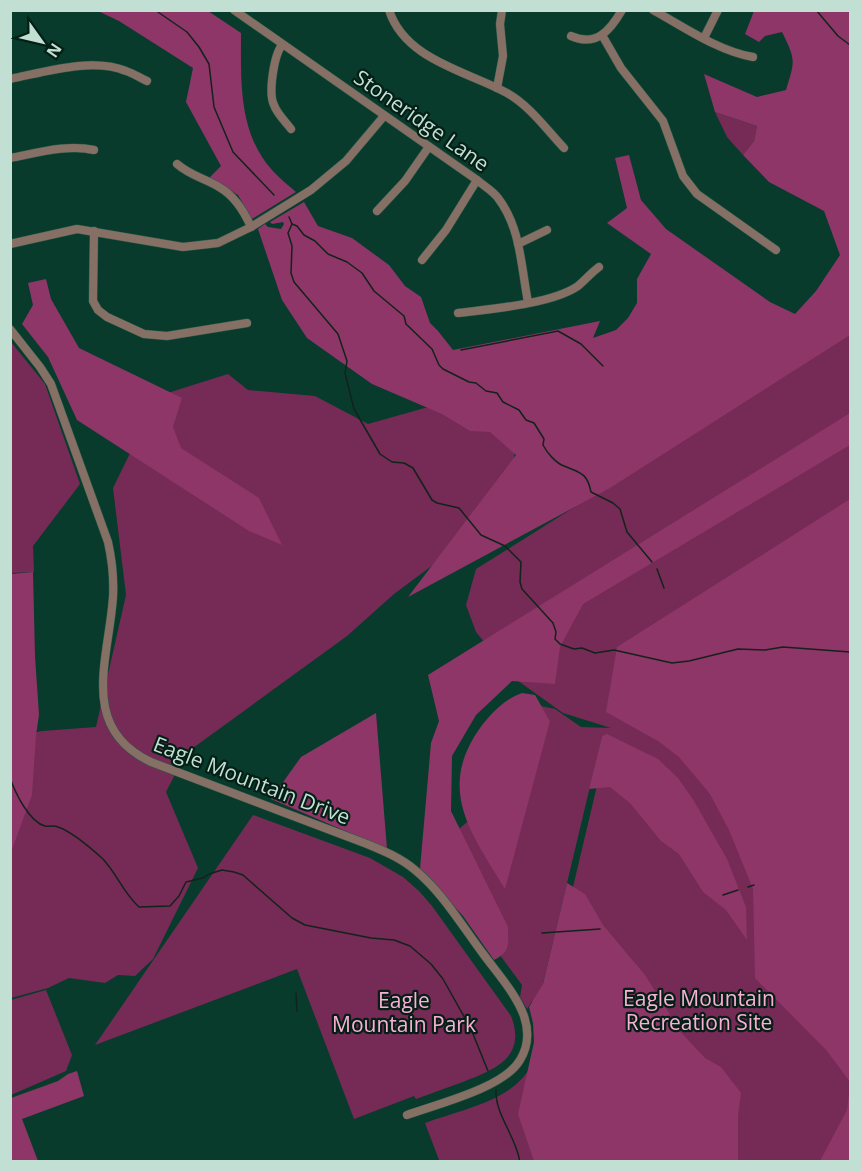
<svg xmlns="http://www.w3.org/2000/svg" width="861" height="1172" viewBox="0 0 861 1172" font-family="'Open Sans',sans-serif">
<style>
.green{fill:#752b55;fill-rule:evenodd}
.forest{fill:#8e3668}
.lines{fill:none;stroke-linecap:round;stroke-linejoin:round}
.stream{stroke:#12231c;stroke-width:1.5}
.minor-casing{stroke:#29594a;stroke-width:9}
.minor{stroke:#866f64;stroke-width:8}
.labels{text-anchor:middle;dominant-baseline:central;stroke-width:4.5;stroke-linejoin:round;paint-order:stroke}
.street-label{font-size:21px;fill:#c1dfd2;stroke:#051f16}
.park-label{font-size:21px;fill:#f9b0d5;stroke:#051f16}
</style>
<rect width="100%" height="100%" fill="#083b2c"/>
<g class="green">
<path d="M 715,112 L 757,126 L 754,141 L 743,155 L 727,137 Z"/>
<path d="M 850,334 L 850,1161 L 437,1161 L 439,1160 L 425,1123 C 478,1104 539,1097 540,1028 C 541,1020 535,1009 532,1001 L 527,1009 L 520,997 L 522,985 L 453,891 L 424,859 L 473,817 L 550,721 L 541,706 L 555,709 L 581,727 L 611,728 L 563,713 L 514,678 L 476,632 L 466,605 L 476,569 ZM 609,735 L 546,1001 L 543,984 L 602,736 Z"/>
<path d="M 11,342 L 45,384 L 80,484 L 33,546 L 34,572 L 11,573 Z"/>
<path d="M 228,374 L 248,390 L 315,396 L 368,424 L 446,402 L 517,430 L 512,477 L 453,550 L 394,594 L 347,636 L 186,753 L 166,792 L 198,868 L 153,959 L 135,976 L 118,975 L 105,983 L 69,978 L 48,988 L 11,998 L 10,822 L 16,736 L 42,731 L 96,727 L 126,595 L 113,488 L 158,396 Z"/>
<path d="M 253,815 L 370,858 L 403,877 L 419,891 L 432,906 L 511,1016 C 528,1059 491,1071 460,1083 C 445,1088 431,1094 416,1099 L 414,1096 L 354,1119 L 297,969 L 95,1045 Z"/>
<path d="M 46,990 L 72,1055 L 66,1071 L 11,1095 L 11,1000 Z"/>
</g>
<g class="forest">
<path d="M 98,11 L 208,11 L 241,33 C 241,80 238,132 272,170 C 279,178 288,185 296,192 L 252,219 L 238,195 L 209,178 L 221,166 L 186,102 L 193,68 L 119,21 Z"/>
<path d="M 754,11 L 850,11 L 850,335 L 610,488 L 408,597 L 516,455 L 490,432 L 470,431 L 442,414 L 372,384 L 307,338 L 282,300 L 258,229 L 265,224 L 268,227 L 281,229 L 284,224 L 283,222 L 272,224 L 270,222 L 304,202 L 318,226 L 352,238 L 389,265 L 405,286 L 421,297 L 430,323 L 438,331 L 453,350 L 600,321 L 593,338 L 616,330 L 628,318 L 637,303 L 637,279 L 651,254 L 607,223 L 627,208 L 615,158 L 629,155 L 641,200 L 666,229 L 770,302 L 795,314 L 816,291 L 840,255 L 824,211 L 769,182 L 743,155 L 754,141 L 757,126 L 715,112 L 704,74 L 757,97 L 786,90 C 795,61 796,60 782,32 L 765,36 L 759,42 L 745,34 Z"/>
<path d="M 46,279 L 51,299 L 79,348 L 182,398 L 173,427 L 181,448 L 259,498 L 282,545 L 249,531 L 77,420 L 48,357 L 22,324 L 33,305 L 28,283 Z"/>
<path d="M 850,413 L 850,445 L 583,604 L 560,647 L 555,684 L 512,681 L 476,715 L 452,756 L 451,811 L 508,927 C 508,945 511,951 494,960 L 463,916 L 420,869 L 431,743 L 439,721 L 428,675 Z"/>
<path d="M 850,499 L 850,1082 L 827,1051 L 755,978 L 753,889 L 729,830 L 710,794 L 679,757 L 658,741 L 606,712 L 617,647 Z"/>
<path d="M 33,572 L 35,657 L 39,715 L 36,735 L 32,795 L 11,852 L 11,574 Z"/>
<path d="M 522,693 L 535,695 L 550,721 L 505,889 C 472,834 436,790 480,728 C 491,713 505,699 522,693 Z"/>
<path d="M 376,713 L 387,849 L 271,799 L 301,757 Z"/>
<path d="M 607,734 L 658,759 L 678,778 L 694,801 L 727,859 L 746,907 L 747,940 L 726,910 L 703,892 L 679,854 L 661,841 L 630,803 L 610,787 L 589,789 L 602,736 Z"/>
<path d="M 567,883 L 585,894 L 603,925 L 645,975 L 669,1013 L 673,1024 L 705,1058 L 721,1067 L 741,1093 L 738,1116 L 738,1161 L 534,1161 L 518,1114 L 534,1042 L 533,1023 L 529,1007 L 543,984 Z"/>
<path d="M 77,1071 L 84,1096 L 22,1119 L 38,1161 L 11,1161 L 11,1098 L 58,1081 L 68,1074 Z"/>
<path d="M 850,1086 L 850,1161 L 820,1161 L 847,1110 Z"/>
</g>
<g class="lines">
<g class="stream">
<path d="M 155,10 L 187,32 L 199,47 L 209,64 L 214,107 L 233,152 L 274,195"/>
<path d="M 816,10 L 838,36 L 850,45"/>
<path d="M 289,217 L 292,224 L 288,233 L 292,246 L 291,273 L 294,282 L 338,334 L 347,361 L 345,373 L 354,409 L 380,454 L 392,462 L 404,463 L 413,468 L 432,500 L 437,503 L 459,508 L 481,535 L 505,546 L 521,562 L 520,582 L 522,589 L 553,623 L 556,632 L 555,639 L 560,644 L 574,649 L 582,648 L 595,653 L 614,650 L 672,663 L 689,661 L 738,649 L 765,650 L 783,647 L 850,652"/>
<path d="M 292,224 L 297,226 L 304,235 L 315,241 L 328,254 L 347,262 L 362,273 L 374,291 L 404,316 L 406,324 L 432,349 L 439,365 L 443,369 L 469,382 L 476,383 L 486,391 L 497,393 L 503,402 L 519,410 L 526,420 L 534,423 L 544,439 L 543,445 C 547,453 556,463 564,466 C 580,473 587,472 591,492 L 613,503 L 620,509 L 627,532 L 652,562"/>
<path d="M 461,350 L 558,331 L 581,344 L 603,366"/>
<path d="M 657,569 L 664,588"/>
<path d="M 10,778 C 15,792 29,822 45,826 C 49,827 54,825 58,827 C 71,831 93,850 103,859 C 117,874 124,894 139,907 L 170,906 L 179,896 L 186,882 L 203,878 L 209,874 L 222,870 L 234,872 L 243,875 L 292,918 L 305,925 L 371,938 L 394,940 L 410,946 L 431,964 L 443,979 L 471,1029 L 488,1071"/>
<path d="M 748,887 L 754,885"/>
<path d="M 723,895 L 738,890"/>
<path d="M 542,933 L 600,929"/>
<path d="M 296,993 L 297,1011"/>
<path d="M 496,1090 C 495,1115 516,1136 520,1162"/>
</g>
<defs>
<g id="minor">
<path d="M 234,10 L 477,180 C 484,186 493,191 498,198 C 521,228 521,267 528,302"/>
<path d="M 389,10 C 405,60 467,71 507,93 C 530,106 546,129 564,148"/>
<path d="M 653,10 C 684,27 718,51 753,57"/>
<path d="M 602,35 L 621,68 L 663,121 L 683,176 L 697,194 L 776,250"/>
<path d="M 571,36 C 596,47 610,31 622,10"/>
<path d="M 704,38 L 718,10"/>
<path d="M 282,45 C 274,55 268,93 274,105 C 277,114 286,122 291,129"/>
<path d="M 10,79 C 45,72 92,57 126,71 C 133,73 140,78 147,81"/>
<path d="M 497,88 L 503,56 L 500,24 L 502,10"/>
<path d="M 10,158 C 37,153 67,144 94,150"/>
<path d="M 177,164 C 191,176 204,178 219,187 C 235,196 244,211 251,227"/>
<path d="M 377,211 L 405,181 L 428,148"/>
<path d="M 94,231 L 93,301 L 98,310 L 107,317 L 144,334 L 167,336 L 247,323"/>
<path d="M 10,244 L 77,229 L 183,247 L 218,243 L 251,227 L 311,190 L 346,161 L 384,116"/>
<path d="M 518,244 L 547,230"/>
<path d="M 422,260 L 446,230 L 477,180"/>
<path d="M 458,313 C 490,309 552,304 578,286 C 585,280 592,272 599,267"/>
<path d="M 10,329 L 40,367 L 51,384 L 108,542 C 112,560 114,579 113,597 C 109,658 78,728 151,762 L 367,844 C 384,851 401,858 415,870 C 443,893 462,926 484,955 C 498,974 516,994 524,1016 C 529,1031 528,1047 520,1060 C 504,1088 437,1104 407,1115"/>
</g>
</defs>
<use href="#minor" class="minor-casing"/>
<use href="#minor" class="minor"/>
</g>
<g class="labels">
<g class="street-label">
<text transform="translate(422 120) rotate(35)">Stoneridge Lane</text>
<text transform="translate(252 780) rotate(21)">Eagle Mountain Drive</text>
</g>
<g class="park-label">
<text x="699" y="998">Eagle Mountain<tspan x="699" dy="24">Recreation Site</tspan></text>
<text x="404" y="1000">Eagle<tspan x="404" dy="24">Mountain Park</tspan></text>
</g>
</g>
<rect width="861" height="1172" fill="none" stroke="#c1dfd2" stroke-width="24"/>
<g transform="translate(42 42) rotate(124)" stroke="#051f16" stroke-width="4.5" paint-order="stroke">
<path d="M0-4.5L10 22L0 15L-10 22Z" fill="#c1dfd2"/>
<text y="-9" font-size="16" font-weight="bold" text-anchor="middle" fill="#c1dfd2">N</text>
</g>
</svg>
